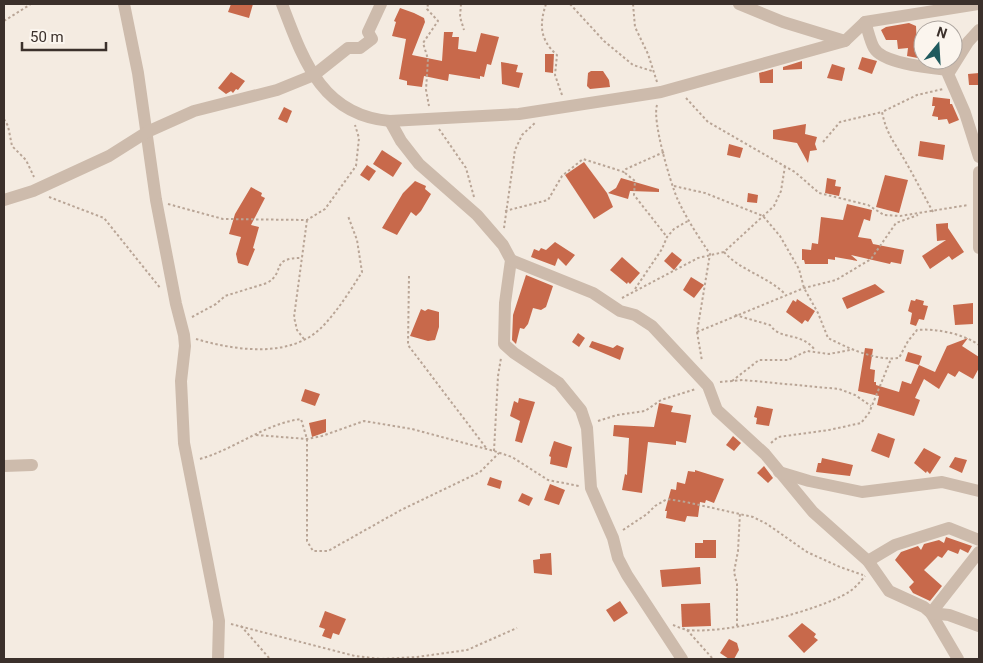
<svg xmlns="http://www.w3.org/2000/svg" width="983" height="663" viewBox="0 0 983 663" font-family="Roboto,sans-serif">
<style>
.building{fill:#c8694b}
.lines{fill:none;stroke-linecap:round;stroke-linejoin:round}
.path{stroke:#b9a596;stroke-width:2;stroke-dasharray:2.5 2.5;stroke-linecap:butt}
.minor{stroke:#cdbbac;stroke-width:12}
</style>
<rect width="100%" height="100%" fill="#f4ebe1"/>
<g class="building">
<path d="M 231,4 L 253,4 L 249,18 L 228,12 Z"/>
<path d="M 400,8 L 414,13 L 424,18 L 425,22 L 412,55 L 442,61 L 444,32 L 453,32 L 452,37 L 459,37 L 458,49 L 476,52 L 481,33 L 499,37 L 491,65 L 487,64 L 484,77 L 480,76 L 480,79 L 449,74 L 448,81 L 424,76 L 422,87 L 407,85 L 407,81 L 399,79 L 406,39 L 392,36 L 396,22 L 394,21 Z"/>
<path d="M 909,23 L 916,26 L 917,47 L 923,46 L 923,59 L 907,56 L 908,48 L 898,49 L 897,40 L 886,40 L 881,30 L 886,27 Z"/>
<path d="M 545,54 L 554,54 L 553,73 L 545,72 Z"/>
<path d="M 862,57 L 877,61 L 872,74 L 858,69 Z"/>
<path d="M 802,61 L 802,69 L 783,70 L 783,67 Z"/>
<path d="M 501,62 L 518,65 L 516,72 L 523,73 L 519,88 L 502,84 Z"/>
<path d="M 832,64 L 845,68 L 842,81 L 827,78 Z"/>
<path d="M 773,69 L 773,83 L 760,83 L 759,73 Z"/>
<path d="M 591,71 L 603,71 L 609,80 L 610,87 L 590,89 L 587,86 L 588,73 Z"/>
<path d="M 231,72 L 245,81 L 238,90 L 236,89 L 233,93 L 231,91 L 226,94 L 218,88 Z"/>
<path d="M 979,73 L 979,85 L 969,85 L 968,74 Z"/>
<path d="M 933,97 L 950,99 L 950,104 L 952,104 L 959,120 L 949,124 L 947,119 L 938,120 L 938,117 L 932,116 L 935,106 L 932,106 Z"/>
<path d="M 284,107 L 292,111 L 287,123 L 278,119 Z"/>
<path d="M 806,124 L 805,134 L 817,137 L 815,144 L 817,150 L 810,151 L 808,163 L 797,143 L 773,139 L 773,130 Z"/>
<path d="M 920,141 L 945,145 L 943,160 L 918,156 Z"/>
<path d="M 729,144 L 743,148 L 740,158 L 727,155 Z"/>
<path d="M 382,150 L 402,163 L 393,177 L 373,164 Z"/>
<path d="M 584,162 L 607,193 L 613,207 L 594,219 L 565,175 Z"/>
<path d="M 367,165 L 376,171 L 369,181 L 360,175 Z"/>
<path d="M 885,175 L 908,180 L 899,213 L 876,207 Z"/>
<path d="M 621,178 L 659,189 L 659,192 L 630,191 L 628,199 L 608,193 L 616,188 Z"/>
<path d="M 827,178 L 836,180 L 835,186 L 841,187 L 839,196 L 825,193 Z"/>
<path d="M 415,181 L 426,186 L 425,189 L 431,194 L 421,211 L 416,216 L 411,212 L 397,235 L 382,228 L 403,193 Z"/>
<path d="M 251,187 L 262,193 L 261,196 L 265,198 L 251,225 L 259,227 L 253,248 L 255,249 L 248,266 L 238,263 L 236,254 L 241,237 L 229,234 L 235,214 Z"/>
<path d="M 748,193 L 758,195 L 757,203 L 747,202 Z"/>
<path d="M 847,204 L 872,210 L 870,221 L 864,219 L 858,237 L 871,239 L 873,244 L 904,250 L 901,264 L 891,262 L 890,264 L 851,255 L 858,261 L 835,257 L 835,260 L 828,259 L 828,264 L 805,264 L 804,260 L 802,260 L 802,249 L 811,250 L 812,243 L 818,244 L 821,217 L 843,220 Z"/>
<path d="M 948,223 L 948,228 L 964,252 L 952,260 L 949,256 L 930,269 L 922,256 L 946,240 L 937,241 L 936,224 Z"/>
<path d="M 555,242 L 575,255 L 566,266 L 558,258 L 555,266 L 531,257 L 534,249 L 539,251 L 541,248 L 546,250 Z"/>
<path d="M 672,252 L 682,260 L 674,270 L 664,261 Z"/>
<path d="M 622,257 L 640,273 L 630,284 L 628,282 L 627,284 L 610,270 Z"/>
<path d="M 526,275 L 553,286 L 546,307 L 541,310 L 533,308 L 528,324 L 524,329 L 520,328 L 516,344 L 512,340 L 513,315 Z"/>
<path d="M 691,277 L 704,285 L 694,298 L 683,290 Z"/>
<path d="M 875,284 L 885,292 L 847,309 L 842,298 Z"/>
<path d="M 797,299 L 815,311 L 808,322 L 805,320 L 802,324 L 786,312 L 793,300 L 796,302 Z"/>
<path d="M 916,299 L 924,301 L 923,305 L 928,306 L 924,320 L 919,319 L 916,326 L 910,324 L 912,313 L 908,311 L 911,300 L 915,301 Z"/>
<path d="M 973,303 L 973,324 L 955,325 L 953,305 Z"/>
<path d="M 421,309 L 425,311 L 428,309 L 439,312 L 439,327 L 435,340 L 428,341 L 410,336 Z"/>
<path d="M 578,333 L 585,338 L 579,347 L 572,342 Z"/>
<path d="M 968,338 L 962,346 L 979,357 L 979,368 L 973,379 L 959,371 L 955,377 L 948,373 L 939,389 L 924,379 L 915,398 L 920,400 L 914,416 L 877,405 L 879,396 L 858,391 L 865,348 L 873,349 L 870,369 L 875,370 L 874,382 L 876,382 L 876,385 L 899,392 L 902,381 L 911,384 L 919,365 L 935,372 L 947,346 Z"/>
<path d="M 592,341 L 613,348 L 617,345 L 624,348 L 620,360 L 589,347 Z"/>
<path d="M 908,352 L 922,356 L 919,365 L 905,361 Z"/>
<path d="M 305,389 L 320,394 L 315,406 L 301,401 Z"/>
<path d="M 519,398 L 535,402 L 522,443 L 515,441 L 520,421 L 510,416 L 514,401 L 518,403 Z"/>
<path d="M 659,403 L 673,406 L 671,412 L 691,415 L 686,443 L 676,441 L 676,445 L 648,442 L 642,493 L 622,490 L 625,474 L 627,475 L 629,438 L 613,436 L 614,425 L 654,427 Z"/>
<path d="M 757,406 L 773,409 L 769,426 L 756,424 L 757,418 L 754,417 Z"/>
<path d="M 326,419 L 326,432 L 312,437 L 309,423 Z"/>
<path d="M 878,433 L 895,439 L 889,458 L 871,451 Z"/>
<path d="M 733,436 L 741,443 L 734,451 L 726,445 Z"/>
<path d="M 554,441 L 572,447 L 567,468 L 550,464 L 551,457 L 549,456 Z"/>
<path d="M 924,448 L 941,457 L 930,474 L 927,471 L 926,473 L 914,463 Z"/>
<path d="M 955,457 L 967,460 L 962,473 L 949,467 Z"/>
<path d="M 822,458 L 853,465 L 850,476 L 816,472 L 818,463 L 821,463 Z"/>
<path d="M 764,466 L 773,478 L 768,483 L 757,473 Z"/>
<path d="M 695,470 L 724,479 L 714,503 L 706,500 L 705,503 L 700,502 L 698,517 L 687,516 L 685,522 L 666,518 L 667,511 L 665,511 L 671,489 L 676,490 L 677,482 L 685,484 L 688,471 L 695,472 Z"/>
<path d="M 490,477 L 502,481 L 500,489 L 487,485 Z"/>
<path d="M 550,484 L 565,490 L 559,505 L 544,500 Z"/>
<path d="M 522,493 L 533,498 L 529,506 L 518,501 Z"/>
<path d="M 946,537 L 972,546 L 968,553 L 960,549 L 958,554 L 948,550 L 942,558 L 938,556 L 924,570 L 942,586 L 930,601 L 913,593 L 909,587 L 914,582 L 895,560 L 901,552 L 918,546 L 921,550 L 924,544 L 939,540 L 944,543 Z"/>
<path d="M 703,540 L 716,540 L 716,558 L 695,558 L 695,543 L 703,543 Z"/>
<path d="M 551,553 L 552,575 L 534,573 L 533,560 L 540,559 L 540,554 Z"/>
<path d="M 700,567 L 701,584 L 662,587 L 660,570 Z"/>
<path d="M 620,601 L 628,613 L 614,622 L 606,610 Z"/>
<path d="M 710,603 L 711,626 L 682,627 L 681,604 Z"/>
<path d="M 325,611 L 346,619 L 339,635 L 333,633 L 331,639 L 322,636 L 325,629 L 319,627 Z"/>
<path d="M 802,623 L 816,634 L 814,637 L 818,640 L 804,653 L 788,636 Z"/>
<path d="M 729,639 L 737,643 L 739,650 L 734,659 L 729,659 L 720,653 Z"/>
</g>
<g class="lines">
<g class="path">
<path d="M 428,4 L 427,9 L 438,21 L 423,43 L 428,59 L 426,90 L 429,106"/>
<path d="M 461,4 L 460,17 L 464,30"/>
<path d="M 546,4 C 539,25 540,40 557,55 L 555,75 L 562,95"/>
<path d="M 570,4 L 604,41 L 633,65 L 652,71"/>
<path d="M 633,4 L 635,27 L 648,54 L 657,82"/>
<path d="M 4,21 L 31,4"/>
<path d="M 686,98 L 708,122 L 795,172 L 819,193 L 868,205 L 884,215 L 900,216 L 968,205"/>
<path d="M 657,105 C 652,121 670,181 677,198 C 686,218 698,236 710,254 L 697,332 L 702,361"/>
<path d="M 4,119 L 8,126 L 12,146 L 26,160 L 34,177"/>
<path d="M 439,129 L 466,168 L 474,197"/>
<path d="M 823,142 L 840,122 L 882,112"/>
<path d="M 625,173 L 635,181 L 634,195 L 667,237"/>
<path d="M 674,186 L 705,193 L 763,216 L 780,236 L 799,269 L 804,288 L 818,313 L 828,338 C 848,348 875,361 899,358 L 908,341 L 917,330 C 935,328 964,334 979,345"/>
<path d="M 49,197 L 104,218 L 161,289"/>
<path d="M 168,204 L 223,219 L 307,220 L 325,209 L 356,166 L 359,138 L 355,125"/>
<path d="M 505,211 L 548,200 L 562,176 L 583,159 L 624,172 L 626,169 L 664,152"/>
<path d="M 933,212 C 923,194 914,176 904,159 C 893,140 887,135 882,112 L 917,95 L 943,89"/>
<path d="M 504,228 L 515,150 L 522,135 L 535,123"/>
<path d="M 724,252 C 741,271 767,276 785,294"/>
<path d="M 409,276 L 408,345 L 487,449"/>
<path d="M 635,289 L 662,249 L 667,237 L 674,229 L 688,221"/>
<path d="M 622,298 L 698,258 L 724,252 L 774,206 L 781,191 L 785,166"/>
<path d="M 735,315 L 770,325 C 781,341 800,331 815,350"/>
<path d="M 192,317 L 216,304 L 225,296 L 267,283 C 286,272 270,258 301,258"/>
<path d="M 697,332 L 804,288 L 836,280 L 871,259 L 896,223 L 918,215"/>
<path d="M 196,339 C 234,350 289,359 321,328 C 337,312 350,291 362,272 L 357,240 L 348,216"/>
<path d="M 304,339 L 297,330 L 294,317 L 307,220"/>
<path d="M 732,381 L 759,360 L 788,360 L 807,351 L 829,354 L 850,350"/>
<path d="M 720,382 L 743,380 L 839,389 L 855,395 L 871,406"/>
<path d="M 598,421 L 617,415 L 645,411 L 661,400 L 696,389"/>
<path d="M 256,435 L 307,439 L 322,436 L 364,421 L 412,429 L 494,451 L 512,457 L 548,480 L 579,486"/>
<path d="M 771,443 L 778,437 L 829,430 L 861,423 L 869,413 L 891,359"/>
<path d="M 494,451 L 498,376 L 501,358"/>
<path d="M 200,459 C 235,449 264,424 301,419 L 307,439 L 307,541 L 313,551 L 328,551 L 401,510 L 480,472 L 499,453"/>
<path d="M 623,530 L 647,514 L 655,506 L 667,499 L 686,502 L 753,517 L 767,524 L 807,552 L 840,567 L 863,575"/>
<path d="M 231,624 L 355,656 L 381,659 L 417,657 L 467,650 L 517,628"/>
<path d="M 673,625 C 678,627 683,629 688,630 C 726,634 816,612 849,592 C 855,588 860,582 865,576"/>
<path d="M 241,626 L 270,659"/>
<path d="M 737,626 L 737,584 L 734,572 L 738,551 L 740,513"/>
<path d="M 687,630 L 713,659"/>
</g>
<g class="minor">
<path d="M 124,4 L 138,73 L 156,200 L 176,304 L 184,335 L 185,346 L 181,381 L 184,443 L 219,621 L 218,659"/>
<path d="M 282,4 C 303,59 321,115 390,121 L 519,114 L 661,92 L 845,41 L 865,22 L 978,4"/>
<path d="M 739,4 L 783,22 L 845,41"/>
<path d="M 865,22 C 868,30 870,41 874,48 C 883,64 932,68 949,70"/>
<path d="M 979,30 L 968,42 L 948,74 L 965,113 L 979,157"/>
<path d="M 390,121 L 401,141 L 419,164 L 477,215 L 503,245 L 511,260 L 505,303 L 504,344 L 514,353 L 559,383 L 581,410 L 587,428 L 591,488 L 613,538 L 618,558 L 627,575 L 682,659"/>
<path d="M 979,172 L 979,248"/>
<path d="M 4,200 L 33,191 L 109,156 L 147,132 L 194,111 L 277,90 L 314,75 L 348,48 L 360,48 L 372,39 L 368,32 L 381,4"/>
<path d="M 511,260 L 593,293 L 620,311 L 635,315 L 652,326 L 708,386 L 717,410 L 765,454 L 813,512 L 868,561 L 889,591 L 924,607 L 931,613 L 958,659"/>
<path d="M 4,466 L 32,465"/>
<path d="M 779,472 L 809,481 L 862,492 L 942,482 L 979,491"/>
<path d="M 868,561 L 895,545 L 949,528 L 979,540"/>
<path d="M 931,613 L 979,552"/>
<path d="M 931,613 L 949,615 L 979,626"/>
</g>
</g>
<rect width="983" height="663" fill="none" stroke="#3b302b" stroke-width="10"/>
<g transform="translate(938 45) rotate(18)"><circle r="24" fill="#fbf5ee" stroke="#aea6a0"/>
<path d="M0-4L9 19L0 12L-9 19Z" fill="#1f5a5e"/>
<text y="-8" font-size="14" font-weight="bold" text-anchor="middle" fill="#3b302b">N</text>
</g>
<path d="M22 42v8h84v-8" fill="none" stroke="#3b302b" stroke-width="2.5"/>
<text x="30" y="42" font-size="15" fill="#3b302b" stroke="#fbf5ee" stroke-width="4" paint-order="stroke">50 m</text>
</svg>
